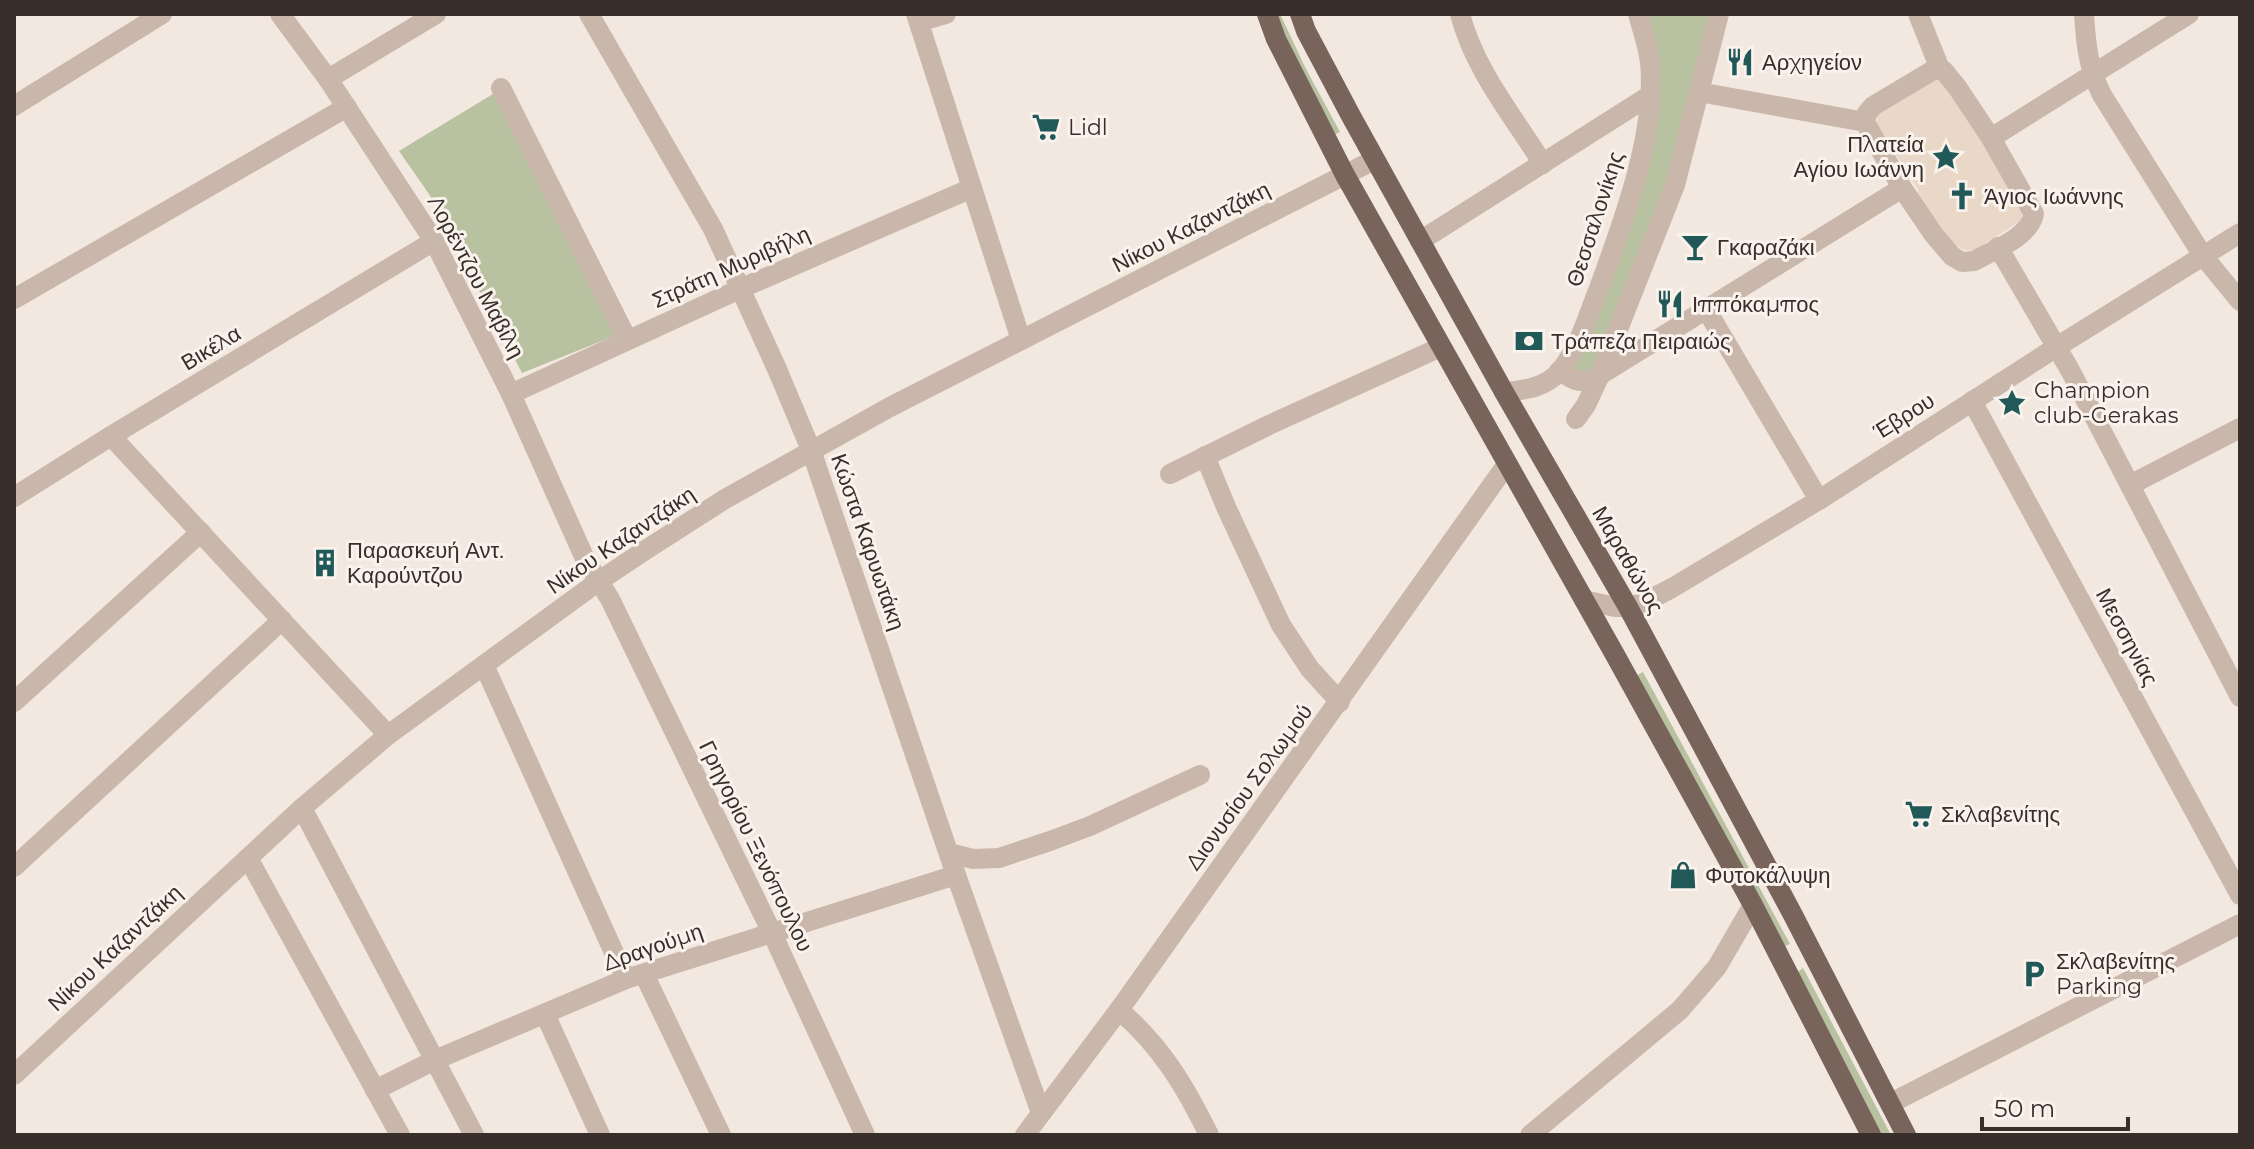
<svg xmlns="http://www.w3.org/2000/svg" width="2254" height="1149" viewBox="0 0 2254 1149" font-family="Montserrat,sans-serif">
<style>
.green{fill:#b8c1a0}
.plaza{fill:#e9d8c7}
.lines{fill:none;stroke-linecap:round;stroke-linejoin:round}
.minor{stroke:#cab7ac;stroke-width:20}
.major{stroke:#79645c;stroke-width:20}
.labels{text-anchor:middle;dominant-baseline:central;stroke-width:6;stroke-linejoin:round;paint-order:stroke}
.poi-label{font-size:22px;fill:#382e2a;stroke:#faf2ec;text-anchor:start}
.street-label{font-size:22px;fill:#382e2a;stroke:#faf2ec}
</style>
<rect width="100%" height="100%" fill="#f2e8e0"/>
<g class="green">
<path d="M 1274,14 L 1280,14 L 1306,69 L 1340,132 L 1332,136 Z"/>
<path d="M 1649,14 L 1711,14 L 1665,196 L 1595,372 L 1582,373 L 1566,368 L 1654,105 Z"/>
<path d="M 493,94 L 619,334 L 522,373 L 429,194 L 399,151 Z"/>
<path d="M 1643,672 L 1790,944 L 1783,947 L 1636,676 Z"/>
<path d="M 1803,968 L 1891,1135 L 1881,1135 L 1798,972 Z"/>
</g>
<path class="plaza" d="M 1940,79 L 1948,83 L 2024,210 L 2020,221 L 1975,250 L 1964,250 L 1948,240 L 1919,203 L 1918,189 L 1877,125 L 1877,116 L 1880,111 L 1930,80 Z"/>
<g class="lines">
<g class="minor">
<path d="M 280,14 L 328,79 L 434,241 L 511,394 L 586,561 L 610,599 L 772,933 L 865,1135"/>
<path d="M 589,14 L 713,229 L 777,369 L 811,450 L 956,875 L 1041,1113"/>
<path d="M 916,14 L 1021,340"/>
<path d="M 1460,14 C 1474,69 1513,116 1543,164"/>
<path d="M 1918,14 L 1940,69"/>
<path d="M 2084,14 C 2086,45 2088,67 2102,95 L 2203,256 L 2240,301"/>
<path d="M 919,22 L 946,14"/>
<path d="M 1935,69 L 1944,71 L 1957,87 L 1991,138 L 2034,214 C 2029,238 1993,250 1974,261 L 1962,262 L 1952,256 L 1934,235 L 1902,188 L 1865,122 L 1867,113 L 1873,106 Z"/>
<path d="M 328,79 L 436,14"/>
<path d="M 501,88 L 627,339"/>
<path d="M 1699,92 L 1865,122"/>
<path d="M 14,106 L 162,14"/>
<path d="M 1991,138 L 2189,14"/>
<path d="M 1420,241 L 1649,96"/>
<path d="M 1998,247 L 2070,370 L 2240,697"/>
<path d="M 14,299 L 347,107"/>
<path d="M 1706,309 L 1819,500"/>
<path d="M 1559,371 C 1577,382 1581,385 1600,375 L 1902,188"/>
<path d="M 1504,392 C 1525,390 1545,388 1560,371 C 1579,348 1588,315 1599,288 C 1623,223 1657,131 1650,62 C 1648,46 1642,29 1638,14"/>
<path d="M 511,394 L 742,288 L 972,188"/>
<path d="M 1972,401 L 2240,895"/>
<path d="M 1576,419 L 1586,405 L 1600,375 L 1675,185 L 1719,14"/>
<path d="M 111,436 L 388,735"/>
<path d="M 1205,456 L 1226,507 L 1281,625 L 1310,669 L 1340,702"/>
<path d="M 1170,474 L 1269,425 L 1441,347"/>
<path d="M 2130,485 L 2240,428"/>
<path d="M 14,497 L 111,436 L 434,241"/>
<path d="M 1584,600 L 1615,607 L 1628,607 L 1643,603 L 1672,588 L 1819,500 L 2055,348 L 2240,233"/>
<path d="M 484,665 L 626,979"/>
<path d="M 14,702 L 201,532"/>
<path d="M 302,808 L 474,1135"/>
<path d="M 949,853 L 973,859 L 999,858 L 1050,841 L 1090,826 L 1200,775"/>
<path d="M 248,858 L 400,1135"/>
<path d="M 14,867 L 282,620"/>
<path d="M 644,974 L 721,1135"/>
<path d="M 1119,1010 C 1161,1046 1185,1086 1209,1135"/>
<path d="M 545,1014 L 600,1135"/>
<path d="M 14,1075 L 302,808 L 388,735 L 599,581 L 644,551 L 725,499 L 890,407 L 1374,160"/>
<path d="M 375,1090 L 435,1060 L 626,979 L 956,875"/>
<path d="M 1891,1103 L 2240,924"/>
<path d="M 1025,1135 L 1119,1010 L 1507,464"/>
<path d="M 1530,1135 L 1680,1010 L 1717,967 L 1753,905"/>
</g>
<g class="major">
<path d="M 1267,14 L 1276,39 L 1345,175 L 1614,653 L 1753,905 L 1871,1135"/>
<path d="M 1300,14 L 1306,31 L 1351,116 L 1504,392 L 1628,607 L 1793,915 L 1906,1135"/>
</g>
</g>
<defs>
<symbol id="restaurant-bare" viewBox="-9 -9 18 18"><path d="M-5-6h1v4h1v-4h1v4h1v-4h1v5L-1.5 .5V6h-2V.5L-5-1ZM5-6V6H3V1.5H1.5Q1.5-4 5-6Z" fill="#215858" stroke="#faf2ec" stroke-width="2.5" paint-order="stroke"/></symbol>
<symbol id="supermarket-bare" viewBox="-9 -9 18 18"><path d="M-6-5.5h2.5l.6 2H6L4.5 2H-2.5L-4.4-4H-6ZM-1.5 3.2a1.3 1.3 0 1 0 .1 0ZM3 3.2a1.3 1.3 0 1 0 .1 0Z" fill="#215858" stroke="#faf2ec" stroke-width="2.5" paint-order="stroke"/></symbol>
<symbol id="sight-bare" viewBox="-9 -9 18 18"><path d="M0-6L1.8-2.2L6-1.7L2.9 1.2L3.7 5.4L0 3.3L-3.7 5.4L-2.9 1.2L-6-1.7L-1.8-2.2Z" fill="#215858" stroke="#faf2ec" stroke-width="2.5" paint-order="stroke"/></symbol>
<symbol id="church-bare" viewBox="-9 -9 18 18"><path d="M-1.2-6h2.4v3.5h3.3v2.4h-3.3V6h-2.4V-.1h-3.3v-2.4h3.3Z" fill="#215858" stroke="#faf2ec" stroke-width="2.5" paint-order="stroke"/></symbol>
<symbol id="bar-bare" viewBox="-9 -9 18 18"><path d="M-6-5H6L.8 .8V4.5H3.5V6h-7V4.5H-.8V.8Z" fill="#215858" stroke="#faf2ec" stroke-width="2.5" paint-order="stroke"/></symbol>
<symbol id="bank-bare" viewBox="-9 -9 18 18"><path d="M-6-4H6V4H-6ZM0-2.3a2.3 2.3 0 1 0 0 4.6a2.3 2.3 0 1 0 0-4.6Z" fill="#215858" stroke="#faf2ec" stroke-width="2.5" paint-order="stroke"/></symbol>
<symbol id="building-bare" viewBox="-9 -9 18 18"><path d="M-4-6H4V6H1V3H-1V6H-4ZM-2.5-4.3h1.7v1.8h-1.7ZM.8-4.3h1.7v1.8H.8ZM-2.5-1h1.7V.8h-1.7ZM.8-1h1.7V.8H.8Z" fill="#215858" stroke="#faf2ec" stroke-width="2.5" paint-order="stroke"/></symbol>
<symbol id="shop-bare" viewBox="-9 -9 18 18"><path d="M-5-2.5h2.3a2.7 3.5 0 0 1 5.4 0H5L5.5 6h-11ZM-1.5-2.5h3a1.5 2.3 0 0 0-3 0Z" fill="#215858" stroke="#faf2ec" stroke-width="2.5" paint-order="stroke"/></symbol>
<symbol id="parking-bare" viewBox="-9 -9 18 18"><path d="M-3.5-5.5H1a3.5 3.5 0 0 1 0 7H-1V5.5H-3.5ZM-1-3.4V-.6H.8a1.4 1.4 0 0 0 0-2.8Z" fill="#215858" stroke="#faf2ec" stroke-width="2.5" paint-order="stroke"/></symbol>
</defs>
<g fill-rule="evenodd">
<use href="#restaurant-bare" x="1720" y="42" width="40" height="40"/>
<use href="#supermarket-bare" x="1026" y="107" width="40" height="40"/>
<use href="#sight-bare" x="1926" y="137" width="40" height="40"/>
<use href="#church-bare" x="1942" y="176" width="40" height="40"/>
<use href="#bar-bare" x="1675" y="227" width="40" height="40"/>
<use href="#restaurant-bare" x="1650" y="284" width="40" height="40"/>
<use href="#bank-bare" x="1509" y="321" width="40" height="40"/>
<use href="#sight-bare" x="1992" y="383" width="40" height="40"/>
<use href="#building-bare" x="305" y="543" width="40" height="40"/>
<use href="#supermarket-bare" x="1899" y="794" width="40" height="40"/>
<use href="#shop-bare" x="1663" y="855" width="40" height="40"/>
<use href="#parking-bare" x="2014" y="954" width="40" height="40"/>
</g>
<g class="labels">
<g class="poi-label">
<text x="1762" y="62">Αρχηγείον</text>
<text x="1068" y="127">Lidl</text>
<text x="1924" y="144" text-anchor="end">Πλατεία<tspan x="1924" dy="25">Αγίου Ιωάννη</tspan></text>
<text x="1984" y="196">Άγιος Ιωάννης</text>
<text x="1717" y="247">Γκαραζάκι</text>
<text x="1692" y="304">Ιππόκαμπος</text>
<text x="1551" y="341">Τράπεζα Πειραιώς</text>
<text x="2034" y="390">Champion<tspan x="2034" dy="25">club-Gerakas</tspan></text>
<text x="347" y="550">Παρασκευή Αντ.<tspan x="347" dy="25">Καρούντζου</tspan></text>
<text x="1941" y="814">Σκλαβενίτης</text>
<text x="1705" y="875">Φυτοκάλυψη</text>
<text x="2056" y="961">Σκλαβενίτης<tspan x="2056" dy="25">Parking</tspan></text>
</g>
<g class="street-label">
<text transform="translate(1595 219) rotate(-72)">Θεσσαλονίκης</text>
<text transform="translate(1191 227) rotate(-27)">Νίκου Καζαντζάκη</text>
<text transform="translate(731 267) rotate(-24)">Στράτη Μυριβήλη</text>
<text transform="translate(476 277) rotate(62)">Λορέντζου Μαβίλη</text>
<text transform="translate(211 348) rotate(-31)">Βικέλα</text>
<text transform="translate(1904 416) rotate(-32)">Έβρου</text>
<text transform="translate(621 540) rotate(-34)">Νίκου Καζαντζάκη</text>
<text transform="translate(868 542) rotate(71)">Κώστα Καρυωτάκη</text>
<text transform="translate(1628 560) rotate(60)">Μαραθώνος</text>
<text transform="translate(2127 637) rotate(62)">Μεσσηνίας</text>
<text transform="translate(1249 787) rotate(-54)">Διονυσίου Σολωμού</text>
<text transform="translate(756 846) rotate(64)">Γρηγορίου Ξενόπουλου</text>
<text transform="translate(653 947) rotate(-19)">Δραγούμη</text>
<text transform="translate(115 948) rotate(-43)">Νίκου Καζαντζάκη</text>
</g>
</g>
<rect width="2254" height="1149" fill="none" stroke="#382e2a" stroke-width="32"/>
<path d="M1982 1117v12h146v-12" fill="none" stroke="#382e2a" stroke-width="4"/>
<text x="1994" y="1117" font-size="24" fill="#382e2a" stroke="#faf2ec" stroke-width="6" paint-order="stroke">50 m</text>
</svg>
